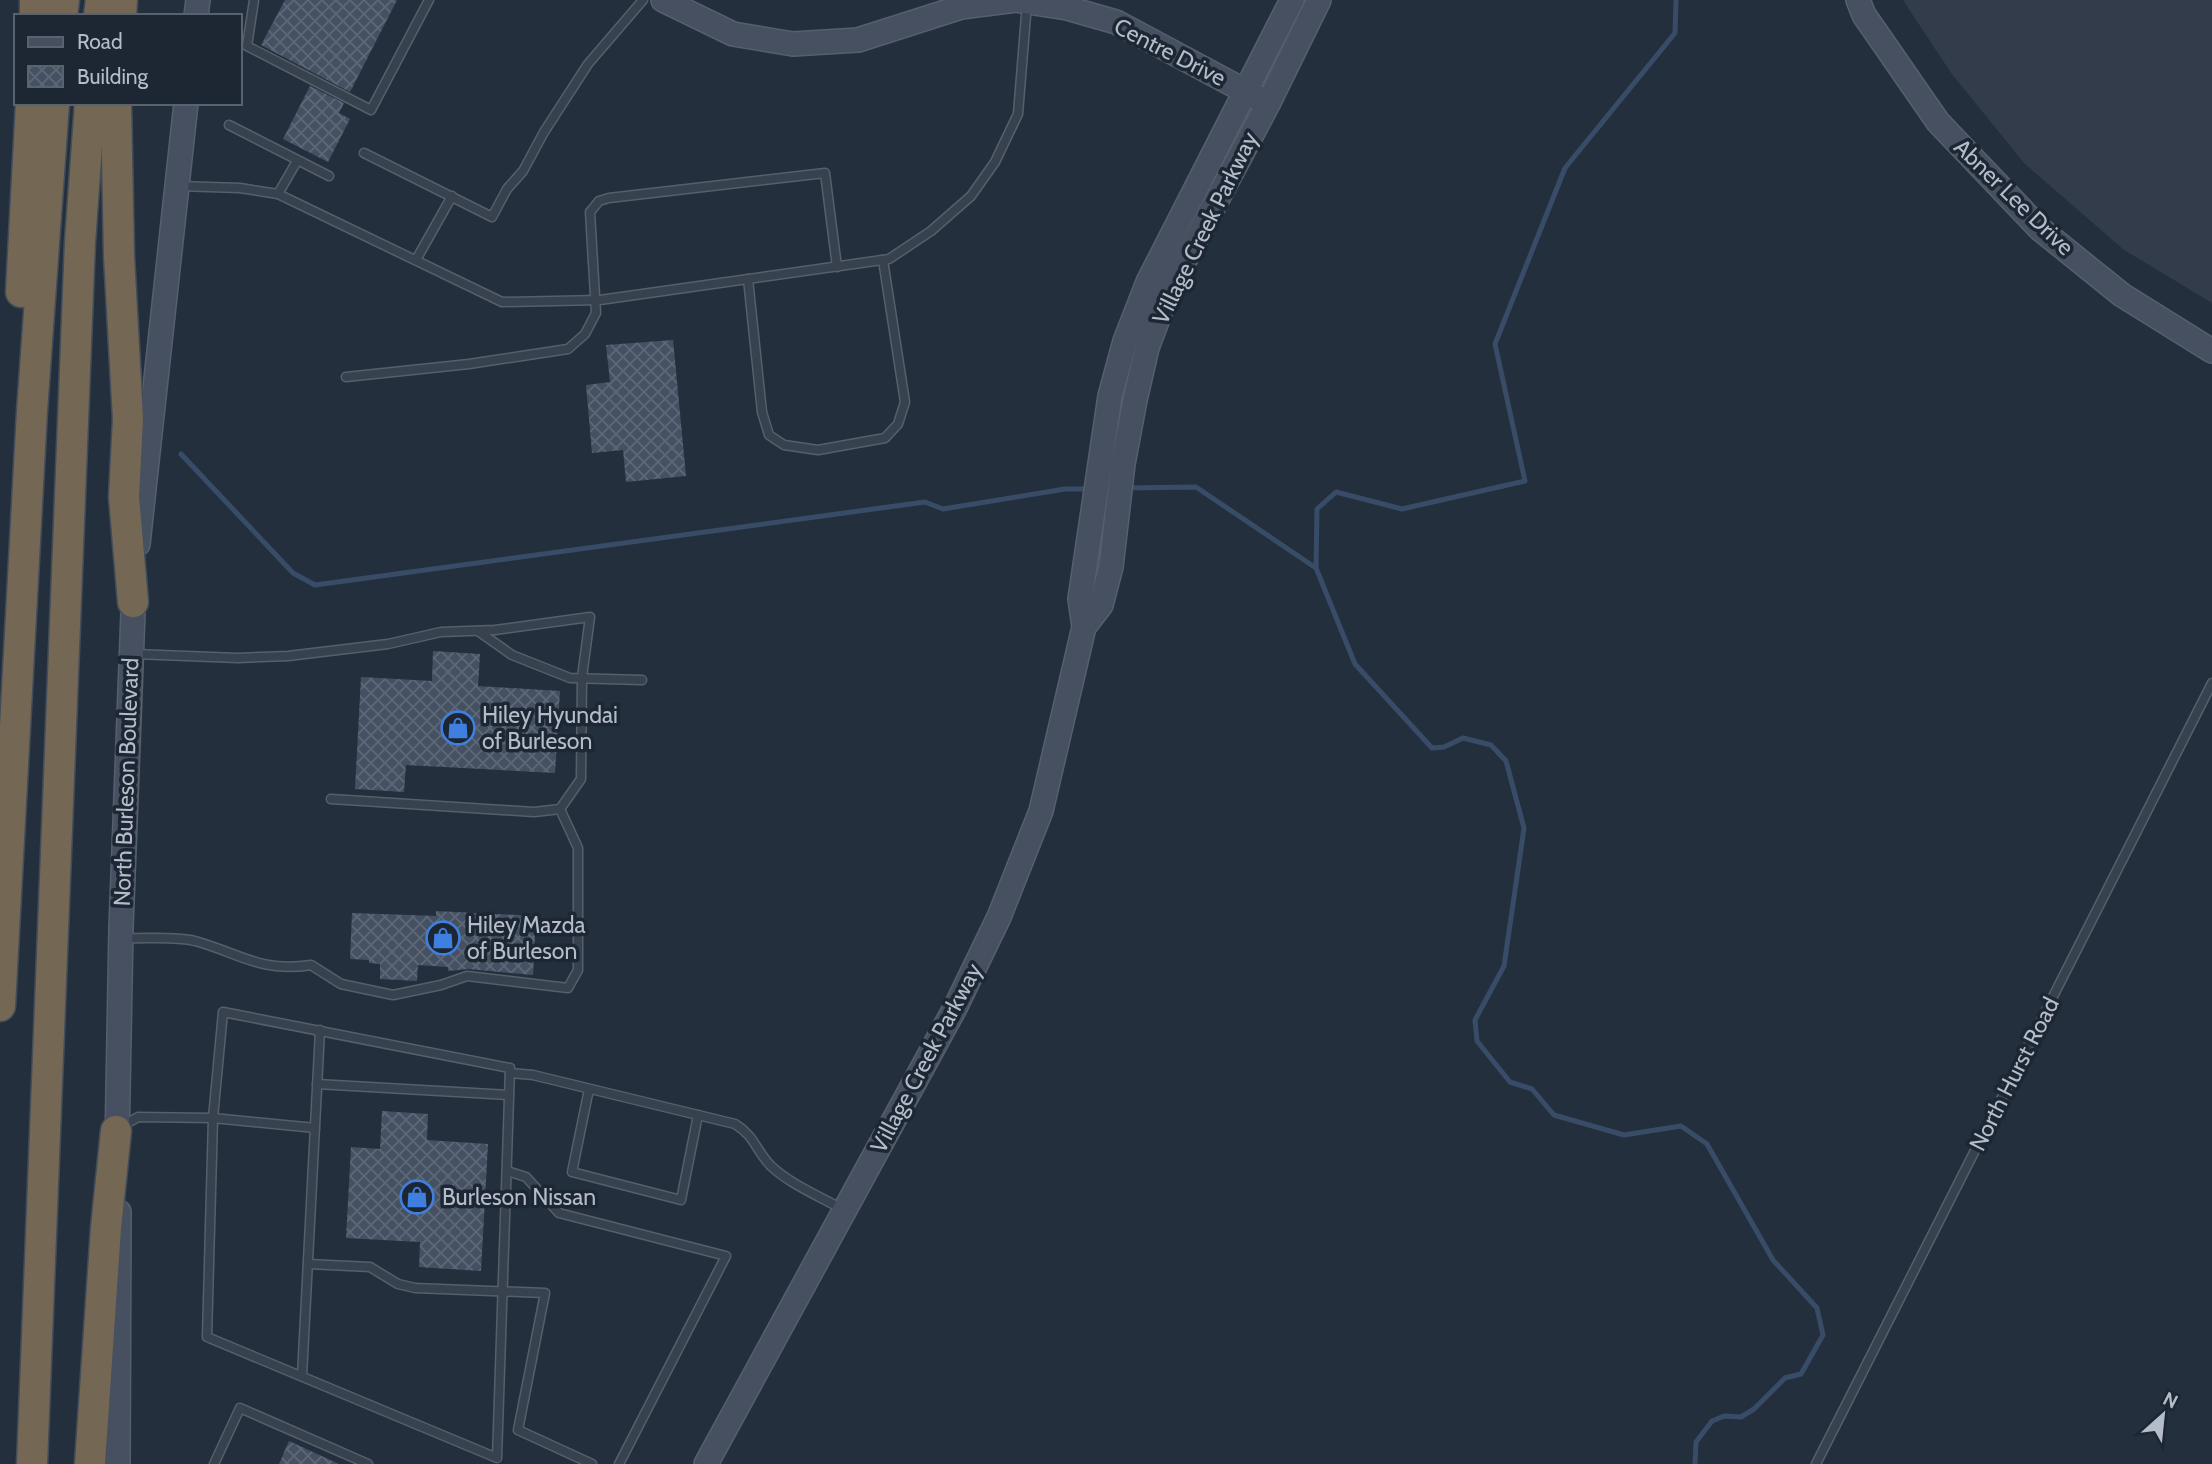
<svg xmlns="http://www.w3.org/2000/svg" width="2212" height="1464" viewBox="0 0 2212 1464" font-family="Cabin,sans-serif">
<style>
.airport{fill:#323c4b}
.lines{fill:none;stroke-linecap:round;stroke-linejoin:round}
.stream{stroke:#394c67;stroke-width:5}
.building{fill:url(#building-cross-hatch)}
.lane-casing{stroke:#565f6c;stroke-width:11}
.secondary-casing{stroke:#565f6c;stroke-width:26}
.highway-casing{stroke:#434c59;stroke-width:33}
.lane{stroke:#38414e;stroke-width:8}
.secondary{stroke:#465061;stroke-width:23}
.highway{stroke:#746855;stroke-width:30}
.labels{text-anchor:middle;dominant-baseline:central;stroke-width:7;stroke-linejoin:round;paint-order:stroke}
.street-label{font-size:23px;fill:#b4bcc9;stroke:#1d2633}
.poi-label{font-size:23px;fill:#b4bcc9;stroke:#1d2633;text-anchor:start}
</style>
<defs>
<pattern id="building-cross-hatch" width="8" height="8" patternUnits="userSpaceOnUse" patternTransform="scale(1.75)"><rect width="8" height="8" fill="#455162"/><path d="M0 0l8 8M0 8l8-8" fill="none" stroke="#5d6877"/></pattern>
</defs>
<rect width="100%" height="100%" fill="#242f3e"/>
<path class="airport" d="M 1903,0 L 2212,0 L 2212,303 L 2124,250 L 2024,163 L 1951,73 Z"/>
<g class="lines">
<g class="stream">
<path d="M 181,454 L 293,573 L 315,585 L 925,502 L 943,509 L 1065,489 L 1091,489"/>
<path d="M 1125,488 L 1196,487 L 1316,568 L 1355,664 L 1432,748 L 1444,747 L 1463,738 L 1491,745 L 1506,761 L 1524,828 L 1504,966 L 1475,1020 L 1477,1041 L 1510,1082 L 1532,1089 L 1554,1115 L 1624,1135 L 1681,1126 L 1707,1144 L 1773,1260 L 1817,1308 L 1823,1335 L 1801,1374 L 1785,1378 L 1754,1409 L 1741,1417 L 1724,1416 L 1712,1421 L 1696,1442 L 1695,1464"/>
<path d="M 1316,568 L 1317,509 L 1336,492 L 1402,509 L 1525,481 L 1495,344 L 1565,168 L 1675,33 L 1676,0"/>
</g>
</g>
<g class="building">
<path d="M 285,0 L 397,0 L 350,92 L 261,45 Z"/>
<path d="M 310,86 L 344,103 L 339,113 L 350,119 L 328,162 L 283,139 Z"/>
<path d="M 673,340 L 686,476 L 626,482 L 623,450 L 592,453 L 586,385 L 610,382 L 606,345 Z"/>
<path d="M 433,651 L 480,654 L 478,686 L 560,691 L 555,773 L 406,765 L 404,792 L 355,789 L 361,677 L 432,681 Z"/>
<path d="M 436,911 L 536,916 L 533,975 L 468,969 L 448,971 L 448,967 L 418,965 L 417,981 L 380,979 L 380,964 L 369,963 L 369,960 L 350,959 L 352,913 L 436,916 Z"/>
<path d="M 382,1111 L 428,1114 L 427,1140 L 488,1144 L 481,1271 L 419,1267 L 420,1242 L 346,1238 L 351,1147 L 380,1149 Z"/>
<path d="M 289,1441 L 339,1464 L 279,1464 Z"/>
</g>
<g class="lines">
<defs>
<g id="lane">
<path d="M 254,0 L 247,46 L 371,110 L 429,0"/>
<path d="M 229,125 L 329,176"/>
<path d="M 364,153 L 492,217 L 507,189 L 523,171 L 544,132 L 588,64 L 643,0"/>
<path d="M 179,186 L 240,188 L 278,194 L 502,302 L 600,300 L 889,259 L 931,231 L 971,196 L 995,162 L 1018,114 L 1027,3"/>
<path d="M 278,194 L 297,161"/>
<path d="M 416,260 L 452,196"/>
<path d="M 748,279 L 762,412 L 769,435 L 784,445 L 818,450 L 885,438 L 898,424 L 905,402 L 883,260"/>
<path d="M 346,377 L 469,364 L 568,349 L 585,334 L 596,313 L 590,212 L 599,201 L 609,198 L 825,173 L 837,267"/>
<path d="M 478,631 L 512,655 L 570,678 L 642,680"/>
<path d="M 134,654 L 238,658 L 288,656 L 388,644 L 441,632 L 495,630 L 590,617 L 582,677 L 581,779 L 560,809 L 534,812 L 331,799"/>
<path d="M 124,938 C 146,939 173,936 195,941 C 239,953 261,973 311,965 L 341,984 L 393,995 L 441,985 L 467,976 L 568,988 L 578,970 L 578,848 L 560,809"/>
<path d="M 510,1073 L 533,1075 L 735,1124 C 755,1136 756,1151 771,1166 C 790,1184 819,1196 842,1209"/>
<path d="M 317,1084 L 509,1095"/>
<path d="M 589,1089 L 572,1172 L 681,1200 L 698,1115"/>
<path d="M 121,1127 L 138,1117 L 213,1118 L 223,1012 L 510,1068 L 497,1458 L 207,1337 L 213,1118 L 315,1128"/>
<path d="M 507,1171 L 526,1177 L 559,1213 L 726,1256 L 619,1464"/>
<path d="M 308,1264 L 370,1267 L 398,1284 L 415,1288 L 545,1293 L 518,1430 L 592,1464"/>
<path d="M 302,1376 L 320,1030"/>
<path d="M 214,1464 L 240,1408 L 368,1464"/>
<path d="M 1816,1464 L 2212,683"/>
</g>
<g id="secondary">
<path d="M 663,0 L 733,34 L 793,44 L 858,40 L 961,7 L 1016,0 L 1067,8 L 1116,22 L 1258,98"/>
<path d="M 1858,0 L 1864,15 L 1938,122 L 2040,229 L 2122,295 L 2212,351"/>
<path d="M 196,16 L 198,0"/>
<path d="M 138,544 L 186,103"/>
<path d="M 1084,627 L 1101,605 L 1111,567 L 1123,464 L 1135,400 L 1147,348 L 1168,292 L 1268,104 L 1319,0"/>
<path d="M 117,1146 L 121,928 L 134,586"/>
<path d="M 118,1464 L 119,1212"/>
<path d="M 706,1464 L 955,1008 L 999,917 L 1041,811 L 1084,627 L 1080,599 L 1110,396 L 1125,341 L 1148,282 L 1292,0"/>
</g>
<g id="highway">
<path d="M 35,16 L 35,0"/>
<path d="M 62,16 L 64,0"/>
<path d="M 99,16 L 101,0"/>
<path d="M 121,16 L 122,0"/>
<path d="M 116,103 L 119,256 L 128,419 L 124,497 L 133,602"/>
<path d="M 21,292 L 31,103"/>
<path d="M 0,1006 L 32,411 L 54,103"/>
<path d="M 32,1464 L 80,242 L 90,103"/>
<path d="M 90,1464 L 106,1228 L 116,1131"/>
</g>
</defs>
<use href="#lane" class="lane-casing"/>
<use href="#secondary" class="secondary-casing"/>
<use href="#highway" class="highway-casing"/>
<use href="#lane" class="lane"/>
<use href="#secondary" class="secondary"/>
<use href="#highway" class="highway"/>
</g>
<defs>
<symbol id="shop-ring" viewBox="-11 -11 22 22"><circle r="9.5" fill="#1d2633" stroke="#3f7fe0" stroke-width="1.5"/><path d="M-5-2.5h2.3a2.7 3.5 0 0 1 5.4 0H5L5.5 6h-11ZM-1.5-2.5h3a1.5 2.3 0 0 0-3 0Z" fill="#3f7fe0"/></symbol>
</defs>
<g fill-rule="evenodd">
<use href="#shop-ring" x="439" y="709" width="38" height="38"/>
<use href="#shop-ring" x="424" y="919" width="38" height="38"/>
<use href="#shop-ring" x="398" y="1178" width="38" height="38"/>
</g>
<g class="labels">
<g class="street-label">
<text transform="translate(1170 52) rotate(27)">Centre Drive</text>
<text transform="translate(2014 197) rotate(44)">Abner Lee Drive</text>
<text transform="translate(1205 228) rotate(-64)">Village Creek Parkway</text>
<text transform="translate(126 782) rotate(-88)">North Burleson Boulevard</text>
<text transform="translate(926 1058) rotate(-62)">Village Creek Parkway</text>
<text transform="translate(2014 1074) rotate(-63)">North Hurst Road</text>
</g>
<g class="poi-label">
<text x="482" y="715">Hiley Hyundai<tspan x="482" dy="26">of Burleson</tspan></text>
<text x="467" y="925">Hiley Mazda<tspan x="467" dy="26">of Burleson</tspan></text>
<text x="442" y="1197">Burleson Nissan</text>
</g>
</g>
<rect x="14" y="14" width="228" height="91" fill="#1d2633" stroke="#59626f" stroke-width="2"/>
<rect x="28" y="37" width="35" height="10" fill="#465061" stroke="#59626f" stroke-width="2"/>
<text x="77" y="49" font-size="21" fill="#b4bcc9">Road</text>
<rect x="28" y="66" width="35" height="21" fill="url(#building-cross-hatch)" stroke="#59626f" stroke-width="2"/>
<text x="77" y="84" font-size="21" fill="#b4bcc9">Building</text>
<g transform="translate(2163 1415) rotate(27)" stroke="#1d2633" stroke-width="5" paint-order="stroke">
<path d="M0-5L12 26L0 18L-12 26Z" fill="#b4bcc9"/>
<text y="-10" font-size="19" font-weight="bold" text-anchor="middle" fill="#b4bcc9">N</text>
</g>
</svg>
